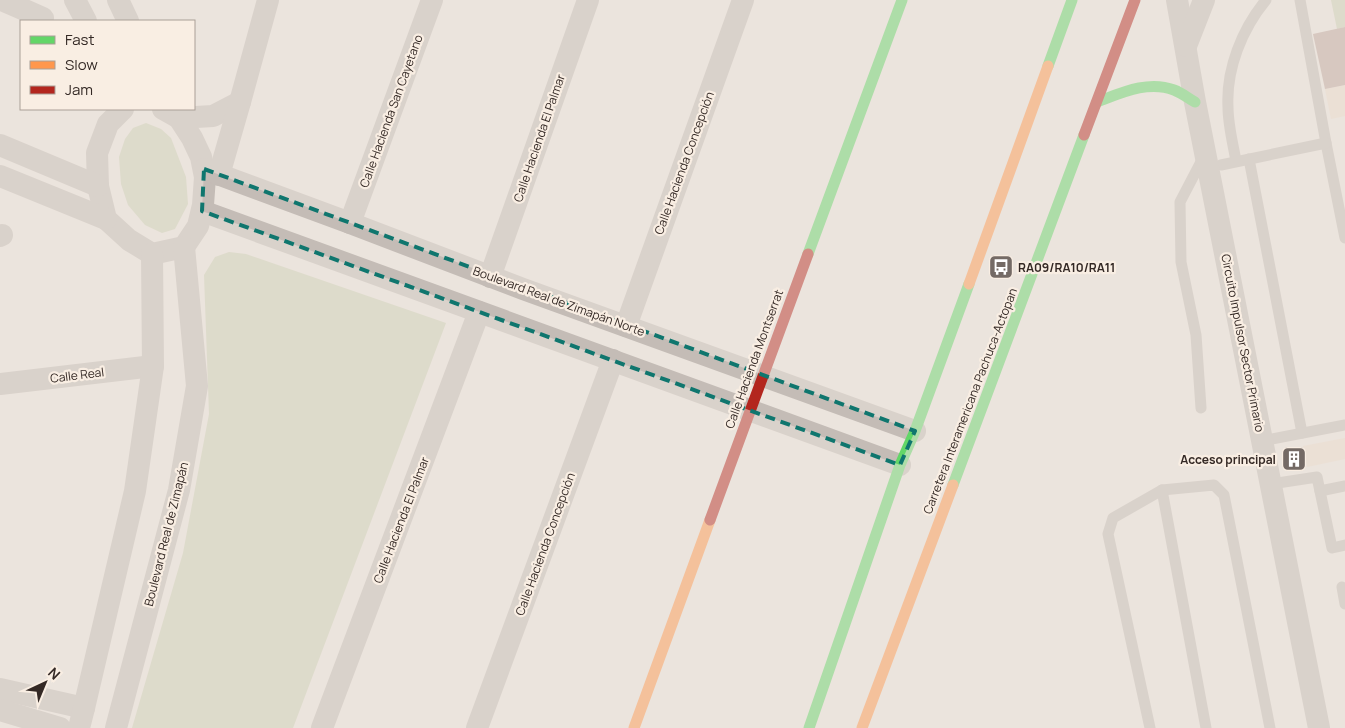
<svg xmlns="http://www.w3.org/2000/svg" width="1345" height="728" viewBox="0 0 1345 728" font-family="Manrope,sans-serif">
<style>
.green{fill:#cdd0b6}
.plaza{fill:#eadbcc}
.building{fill:#bfa69e}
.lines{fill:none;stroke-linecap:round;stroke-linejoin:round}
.lane{stroke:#c4bcb6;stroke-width:11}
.street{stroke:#c4bcb6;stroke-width:22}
.fast{stroke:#63d668;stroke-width:11}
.slow{stroke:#ff974d;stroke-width:11}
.jam{stroke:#b3261e;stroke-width:11}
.marked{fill:none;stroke:#0f766e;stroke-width:4;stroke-dasharray:10 6;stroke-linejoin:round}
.labels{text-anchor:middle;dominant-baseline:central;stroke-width:4.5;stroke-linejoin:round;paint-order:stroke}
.street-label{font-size:12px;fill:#342925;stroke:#f9eee3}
.poi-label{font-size:12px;font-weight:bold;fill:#342925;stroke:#f9eee3;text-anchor:start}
</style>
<rect width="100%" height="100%" fill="#ebe4dd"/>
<g class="green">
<path d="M 1331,0 L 1345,0 L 1345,27 L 1337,29 Z"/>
<path d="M 146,123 L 161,129 L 171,138 L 186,177 L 188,204 L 175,229 L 162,233 L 145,225 L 128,205 L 121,184 L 119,157 L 125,139 L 133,128 Z"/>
<path d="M 229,252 L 246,254 L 446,323 L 293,728 L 132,728 L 183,553 L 209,414 L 204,275 L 215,257 Z"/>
</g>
<g class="plaza">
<path d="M 1345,85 L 1345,116 L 1331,119 L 1325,89 Z"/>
<path d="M 1345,438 L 1345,459 L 1307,467 L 1303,446 Z"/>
</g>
<g class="building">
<path d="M 1345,27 L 1345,85 L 1325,89 L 1313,34 Z"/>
<path d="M 1302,450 L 1305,463 L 1285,467 L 1283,454 Z"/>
</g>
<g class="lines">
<g class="lane">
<path d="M 1300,0 L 1326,143 L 1345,238"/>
<path d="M 1249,159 L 1302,433"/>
<path d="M 1236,161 C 1233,144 1228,125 1228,107 C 1226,69 1242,29 1266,0"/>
<path d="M 1221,165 L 1326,143"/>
<path d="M 1201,408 L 1196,335 L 1181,262 L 1180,202 L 1204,156"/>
<path d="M 1262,441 L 1345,425"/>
<path d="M 1271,484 L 1317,477 L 1332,548 L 1345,545"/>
<path d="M 1162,490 L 1206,728"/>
<path d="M 1320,491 L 1345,486"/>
<path d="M 1342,587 L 1345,604"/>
<path d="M 1150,728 L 1108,534 L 1113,518 L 1162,490 L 1214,485 L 1224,495 L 1270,728"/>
</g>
<g class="street">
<path d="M 2,0 L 43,18"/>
<path d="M 75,0 L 86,21"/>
<path d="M 118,0 L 128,21"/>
<path d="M 1177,0 L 1195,102 L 1319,728"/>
<path d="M 1186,46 L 1204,0"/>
<path d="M 123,109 L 108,124 L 97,153 L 98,186 L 106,219 L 129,240 L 152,254 L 184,247 L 198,226 L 203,205 L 205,177 L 201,157 L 192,138 L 179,118 L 163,109"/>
<path d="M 179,118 L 213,116 L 240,102"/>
<path d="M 0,145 L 98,186"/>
<path d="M 204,169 L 350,223 L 523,289 L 915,431"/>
<path d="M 219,175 L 240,102 L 268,0"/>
<path d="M 0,176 L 106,219"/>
<path d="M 202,211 L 900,465"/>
<path d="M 350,223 L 432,0"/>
<path d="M 0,236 L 2,235"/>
<path d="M 490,277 L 588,0"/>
<path d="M 626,326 L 743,0"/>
<path d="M 0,384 L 153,366"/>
<path d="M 0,689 L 84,708"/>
<path d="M 0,710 L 60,728"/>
<path d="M 79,728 L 84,708 L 135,491 L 153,366 L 152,254"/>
<path d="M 116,728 L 179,490 L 197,386 L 184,247"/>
<path d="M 322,728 L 479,312"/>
<path d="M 477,728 L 613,360"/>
</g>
<g class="fast">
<path d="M 1048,66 L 1072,0"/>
<path d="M 1097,102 C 1121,93 1148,80 1174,90 C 1182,93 1188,98 1195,102"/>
<path d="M 808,254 L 902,0"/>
<path d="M 953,485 L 1084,135"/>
<path d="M 809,728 L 900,465 L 915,431 L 969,284"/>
</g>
<g class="slow">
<path d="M 969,284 L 1048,66"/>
<path d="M 634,728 L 710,520"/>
<path d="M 862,728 L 953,485"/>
</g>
<g class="jam">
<path d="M 1084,135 L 1135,0"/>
<path d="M 710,520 L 808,254"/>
</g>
</g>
<path d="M0 0H1345V728H0ZM 204,169 L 915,431 L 900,465 L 202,211 Z" fill="#ebe4dd" fill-opacity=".55" fill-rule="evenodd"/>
<path class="marked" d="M 204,169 L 915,431 L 900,465 L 202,211 Z"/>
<defs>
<symbol id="bus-square" viewBox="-11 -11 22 22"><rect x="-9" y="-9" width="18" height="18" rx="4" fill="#746a65" stroke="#f9eee3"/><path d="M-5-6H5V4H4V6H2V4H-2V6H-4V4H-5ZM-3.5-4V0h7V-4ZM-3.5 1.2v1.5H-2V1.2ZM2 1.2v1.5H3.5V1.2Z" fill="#fff"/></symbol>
<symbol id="building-square" viewBox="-11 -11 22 22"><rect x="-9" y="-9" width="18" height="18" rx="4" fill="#746a65" stroke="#f9eee3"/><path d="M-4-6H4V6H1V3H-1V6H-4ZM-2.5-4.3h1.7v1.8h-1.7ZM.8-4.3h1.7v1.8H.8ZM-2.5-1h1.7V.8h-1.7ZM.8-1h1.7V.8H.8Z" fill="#fff"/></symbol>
</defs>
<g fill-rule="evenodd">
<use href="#bus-square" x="987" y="253" width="28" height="28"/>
<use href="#building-square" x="1280" y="445" width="28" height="28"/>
</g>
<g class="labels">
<g class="street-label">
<text transform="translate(391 111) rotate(-70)">Calle Hacienda San Cayetano</text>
<text transform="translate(539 138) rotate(-71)">Calle Hacienda El Palmar</text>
<text transform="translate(684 163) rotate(-70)">Calle Hacienda Concepción</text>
<text transform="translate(559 301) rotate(20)">Boulevard Real de Zimapán Norte</text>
<text transform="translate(1243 343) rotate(79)">Circuito Impulsor Sector Primario</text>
<text transform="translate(754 359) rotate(-70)">Calle Hacienda Montserrat</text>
<text transform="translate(77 375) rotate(-7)">Calle Real</text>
<text transform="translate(970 401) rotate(-69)">Carretera Interamericana Pachuca-Actopan</text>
<text transform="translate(401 520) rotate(-69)">Calle Hacienda El Palmar</text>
<text transform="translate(166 534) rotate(-76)">Boulevard Real de Zimapán</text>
<text transform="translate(545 544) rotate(-70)">Calle Hacienda Concepción</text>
</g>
<g class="poi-label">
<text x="1018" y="267">RA09/RA10/RA11</text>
<text x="1276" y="459" text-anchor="end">Acceso principal</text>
</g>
</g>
<rect x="20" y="20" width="175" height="90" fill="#f9eee3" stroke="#aa9f97"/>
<rect x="30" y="36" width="25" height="8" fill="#63d668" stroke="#aa9f97"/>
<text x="65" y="45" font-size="15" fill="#342925">Fast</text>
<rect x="30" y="61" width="25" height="8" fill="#ff974d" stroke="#aa9f97"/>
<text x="65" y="70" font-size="15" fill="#342925">Slow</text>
<rect x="30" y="86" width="25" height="8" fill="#b3261e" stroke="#aa9f97"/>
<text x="65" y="95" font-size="15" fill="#342925">Jam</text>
<g transform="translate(45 683) rotate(44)" stroke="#f9eee3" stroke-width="4" paint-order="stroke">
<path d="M0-4L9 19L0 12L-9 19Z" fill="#342925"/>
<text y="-8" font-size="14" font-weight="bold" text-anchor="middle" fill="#342925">N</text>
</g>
</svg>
